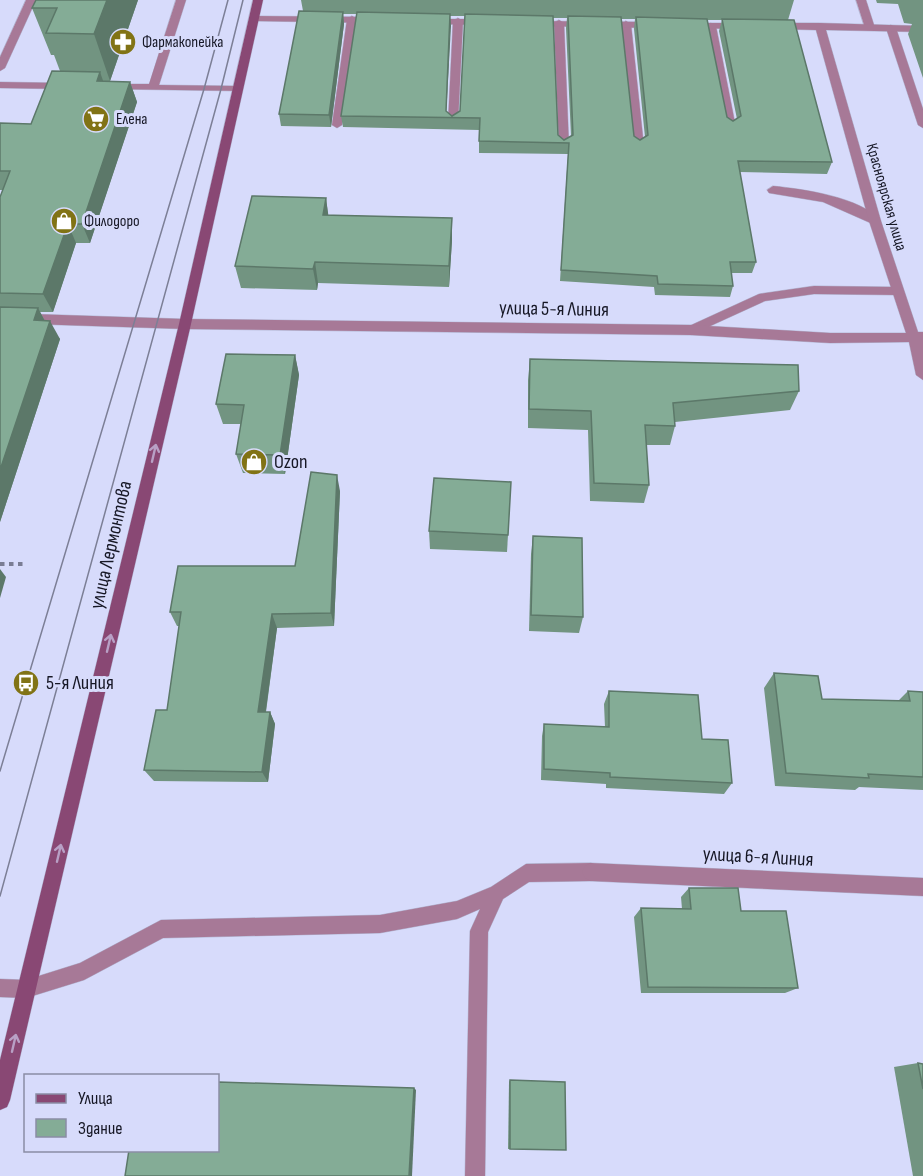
<svg xmlns="http://www.w3.org/2000/svg" width="923" height="1176" viewBox="0 0 923 1176" font-family="'Sofia Sans Condensed',sans-serif">
<style>
.lines{fill:none;stroke-linecap:round;stroke-linejoin:round}
.lane-casing{stroke:#b4b8d4;stroke-width:1}
.street-casing{stroke:#b4b8d4;stroke-width:1}
.secondary-casing{stroke:#b4b8d4;stroke-width:1}
.path{stroke:#7a7d94;stroke-width:4;stroke-dasharray:4.5 4.5;stroke-linecap:butt}
.lane{fill:#a77997;fill-rule:evenodd}
.street{fill:#a77997;fill-rule:evenodd}
.secondary{fill:#894874;fill-rule:evenodd}
.tram{stroke:#7c7f96;stroke-width:1.5}
.wall{fill:#729481;fill-rule:evenodd}
.shaded-wall{fill:#5c7869}
.building{fill:#84ac96;stroke:#5c7869;stroke-width:1.5}
.oneway{stroke:#b8a0c5}
.labels{text-anchor:middle;dominant-baseline:central;stroke-width:6;stroke-linejoin:round;paint-order:stroke}
.far-poi-label{font-size:16px;fill:#161725;stroke:#d7dbfb;text-anchor:start}
.far-street-label{font-size:16px;fill:#161725;stroke:#d7dbfb}
.street-label{font-size:20px;fill:#161725;stroke:#d7dbfb}
.poi-label{font-size:20px;fill:#161725;stroke:#d7dbfb;text-anchor:start}
</style>
<rect width="100%" height="100%" fill="#d7dbfb"/>
<g class="lines">
<defs>
<g id="lane">
<path d="M 26,0 L 36,0 L 5,68 L 0,71 L 0,57 Z"/>
<path d="M 176,0 L 186,0 L 159,85 L 238,86 L 242,87 L 242,91 L 108,89 L 107,87 L 112,84 L 149,84 Z"/>
<path d="M 856,0 L 866,0 L 875,28 L 874,30 L 865,28 Z"/>
<path d="M 352,16 L 357,19 L 342,125 L 337,128 L 332,125 L 347,19 Z"/>
<path d="M 458,18 L 463,21 L 458,123 L 453,126 L 448,123 L 453,21 Z"/>
<path d="M 559,20 L 564,23 L 569,147 L 564,150 L 559,147 L 554,23 Z"/>
<path d="M 626,21 L 631,24 L 644,147 L 639,150 L 634,147 L 621,24 Z"/>
<path d="M 711,23 L 716,26 L 736,128 L 731,131 L 726,128 L 706,26 Z"/>
<path d="M 891,25 L 896,28 L 923,109 L 923,128 L 918,125 L 886,28 Z"/>
<path d="M 0,82 L 64,83 L 69,86 L 64,89 L 0,88 Z"/>
<path d="M 773,186 C 803,189 861,197 881,221 L 875,225 L 823,202 L 769,193 L 767,190 Z"/>
<path d="M 814,286 L 897,287 L 903,291 L 897,295 L 814,294 L 765,301 L 695,333 L 691,335 L 685,330 L 687,327 L 759,294 Z"/>
<path d="M 0,313 L 185,319 L 191,324 L 185,329 L 0,323 Z"/>
<path d="M 591,863 L 597,866 L 600,872 L 597,878 L 591,881 L 529,882 L 503,899 L 488,932 L 485,1176 L 465,1176 L 470,931 L 480,909 L 457,919 L 380,933 L 163,938 L 84,980 L 26,998 L 0,997 L 0,979 L 26,980 L 80,963 L 161,920 L 380,915 L 457,901 L 491,887 L 526,864 Z"/>
</g>
<g id="street">
<path d="M 251,16 L 377,17 L 382,20 L 377,23 L 254,21 L 251,20 Z"/>
<path d="M 428,19 L 485,19 L 490,22 L 485,25 L 431,24 L 428,23 Z"/>
<path d="M 530,21 L 653,22 L 658,25 L 653,28 L 533,26 L 530,25 Z"/>
<path d="M 686,23 L 740,23 L 745,26 L 740,29 L 689,28 L 684,25 Z"/>
<path d="M 820,23 L 923,26 L 923,32 L 826,30 L 881,221 L 918,332 L 923,332 L 923,380 L 916,375 L 909,342 L 830,343 L 691,335 L 185,329 L 179,324 L 185,319 L 691,325 L 830,333 L 906,333 L 869,221 L 816,30 L 776,29 L 771,26 L 776,23 Z"/>
<path d="M 591,863 L 923,878 L 923,896 L 591,881 L 585,878 L 582,872 L 585,866 Z"/>
</g>
<path id="secondary" d="M 253,0 L 263,0 L 191,324 L 10,1100 L 7,1107 L 0,1110 L 0,1060 L 179,324 Z"/>
</defs>
<use href="#lane" class="lane-casing"/>
<use href="#street" class="street-casing"/>
<use href="#secondary" class="secondary-casing"/>
<path class="path" d="M 0,564 L 25,564"/>
<use href="#lane" class="lane"/>
<use href="#street" class="street"/>
<use href="#secondary" class="secondary"/>
<g class="tram">
<path d="M 0,771 L 204,89 L 228,0"/>
<path d="M 0,896 L 221,89 L 243,0"/>
</g>
</g>
<g class="wall">
<path d="M 36,0 L 138,0 L 110,81 L 103,81 L 130,82 L 137,102 L 90,243 L 76,243 L 53,312 L 40,312 L 45,321 L 60,339 L 0,522 L 0,197 L 3,190 L 0,190 L 0,123 L 31,124 L 60,71 L 54,55 L 51,55 L 32,8 Z"/>
<path d="M 301,0 L 794,0 L 788,20 L 832,162 L 827,174 L 740,172 L 756,262 L 752,273 L 731,273 L 733,286 L 730,297 L 655,295 L 654,287 L 560,281 L 568,154 L 479,153 L 479,130 L 343,127 L 341,116 L 357,14 L 343,14 L 344,24 L 331,127 L 281,126 L 279,114 L 303,11 ZM 450,16 L 465,16 L 460,111 L 452,116 L 446,112 ZM 553,18 L 567,18 L 566,28 L 571,136 L 564,140 L 558,135 ZM 621,19 L 635,19 L 634,29 L 645,137 L 640,140 L 634,136 ZM 707,20 L 722,20 L 719,31 L 737,119 L 733,121 L 727,117 Z"/>
<path d="M 876,0 L 923,0 L 923,78 L 908,34 L 912,24 L 904,23 L 898,4 L 877,3 Z"/>
<path d="M 326,198 L 328,215 L 452,218 L 452,240 L 449,287 L 318,283 L 317,290 L 241,288 L 235,266 Z"/>
<path d="M 295,355 L 299,375 L 285,474 L 243,473 L 236,454 L 241,424 L 223,424 L 216,404 Z"/>
<path d="M 530,359 L 799,391 L 790,410 L 675,422 L 675,426 L 670,445 L 646,445 L 649,485 L 644,503 L 590,501 L 588,430 L 528,428 L 528,380 Z"/>
<path d="M 340,491 L 334,626 L 277,628 L 266,712 L 270,712 L 275,724 L 268,782 L 154,781 L 144,770 L 167,710 L 179,626 L 177,626 L 170,612 L 295,566 Z"/>
<path d="M 429,531 L 508,535 L 507,552 L 430,549 Z"/>
<path d="M 533,536 L 583,617 L 579,633 L 529,631 L 531,554 Z"/>
<path d="M 774,673 L 822,699 L 898,701 L 908,691 L 923,692 L 923,790 L 859,787 L 855,790 L 775,786 L 764,688 Z"/>
<path d="M 609,691 L 702,739 L 732,783 L 724,794 L 606,788 L 606,784 L 541,780 L 542,736 L 544,724 L 605,727 L 604,704 Z"/>
<path d="M 689,888 L 741,911 L 798,988 L 785,993 L 641,993 L 634,917 L 641,908 L 682,909 L 681,897 Z"/>
<path d="M 918,1063 L 923,1064 L 923,1176 L 913,1176 L 894,1067 Z"/>
<path d="M 510,1080 L 566,1150 L 508,1149 L 509,1082 Z"/>
</g>
<g class="shaded-wall">
<path d="M 107,0 L 138,0 L 110,81 L 94,34 Z"/>
<path d="M 343,12 L 344,24 L 331,127 L 329,115 Z"/>
<path d="M 450,14 L 451,26 L 446,117 Z"/>
<path d="M 100,72 L 107,92 L 97,81 Z"/>
<path d="M 130,82 L 137,102 L 90,243 L 82,224 Z"/>
<path d="M 326,198 L 329,220 L 323,215 Z"/>
<path d="M 452,218 L 452,240 L 449,287 L 449,266 Z"/>
<path d="M 68,224 L 76,243 L 53,312 L 43,294 Z"/>
<path d="M 315,262 L 318,283 L 317,290 L 313,269 Z"/>
<path d="M 38,308 L 48,327 L 34,320 Z"/>
<path d="M 50,321 L 60,339 L 0,522 L 0,470 Z"/>
<path d="M 295,355 L 299,375 L 285,474 L 280,455 Z"/>
<path d="M 337,475 L 340,491 L 334,626 L 331,613 Z"/>
<path d="M 0,569 L 6,577 L 0,598 Z"/>
<path d="M 272,614 L 277,628 L 264,724 L 258,712 Z"/>
<path d="M 270,712 L 275,724 L 268,782 L 262,772 Z"/>
<path d="M 414,1088 L 416,1090 L 412,1176 L 409,1176 Z"/>
</g>
<g class="building">
<path d="M 36,0 L 107,0 L 94,34 L 46,33 L 57,8 L 32,8 Z"/>
<path d="M 299,11 L 343,12 L 329,115 L 279,114 Z"/>
<path d="M 357,12 L 450,14 L 446,111 L 452,116 L 460,111 L 465,14 L 553,16 L 558,135 L 564,140 L 573,135 L 568,16 L 621,17 L 634,136 L 640,140 L 648,135 L 636,17 L 707,19 L 727,117 L 733,121 L 741,116 L 722,19 L 794,20 L 832,162 L 738,161 L 756,262 L 730,262 L 733,286 L 658,284 L 657,276 L 561,270 L 569,143 L 479,141 L 480,118 L 341,116 Z"/>
<path d="M 52,71 L 100,72 L 97,81 L 130,82 L 82,224 L 68,224 L 43,294 L 0,293 L 0,197 L 10,171 L 0,171 L 0,123 L 31,124 Z"/>
<path d="M 252,196 L 326,198 L 323,215 L 452,218 L 449,266 L 315,262 L 313,269 L 235,266 Z"/>
<path d="M 0,307 L 38,308 L 34,320 L 50,321 L 0,470 Z"/>
<path d="M 226,354 L 295,355 L 280,455 L 236,454 L 244,405 L 216,404 Z"/>
<path d="M 530,359 L 798,365 L 799,391 L 673,403 L 675,426 L 645,425 L 649,485 L 594,483 L 591,411 L 529,409 Z"/>
<path d="M 311,472 L 337,475 L 331,613 L 272,614 L 258,712 L 270,712 L 262,772 L 144,770 L 156,710 L 167,710 L 181,612 L 170,612 L 178,566 L 295,566 Z"/>
<path d="M 434,478 L 511,482 L 508,535 L 429,531 Z"/>
<path d="M 533,536 L 582,538 L 583,617 L 531,615 Z"/>
<path d="M 774,673 L 818,676 L 822,699 L 910,701 L 908,691 L 923,692 L 923,777 L 868,774 L 869,778 L 786,773 Z"/>
<path d="M 609,691 L 698,695 L 702,739 L 728,740 L 732,783 L 610,777 L 610,773 L 544,769 L 544,724 L 609,727 Z"/>
<path d="M 689,888 L 738,888 L 741,911 L 786,911 L 798,988 L 648,987 L 641,908 L 691,909 Z"/>
<path d="M 918,1063 L 923,1064 L 923,1089 Z"/>
<path d="M 510,1080 L 565,1082 L 566,1150 L 510,1149 Z"/>
<path d="M 218,1082 L 414,1088 L 409,1176 L 125,1176 L 129,1150 L 218,1150 Z"/>
</g>
<defs><path id="oneway-shaft" d="M-6 0H5M1.5-3L5.5 0L1.5 3" fill="none" stroke-width="1.6" stroke-linecap="round" stroke-linejoin="round" transform="scale(1.5)"/></defs>
<g class="oneway">
<use href="#oneway-shaft" transform="translate(154 453) rotate(-77)"/>
<use href="#oneway-shaft" transform="translate(109 643) rotate(-77)"/>
<use href="#oneway-shaft" transform="translate(59 853) rotate(-77)"/>
<use href="#oneway-shaft" transform="translate(14 1043) rotate(-77)"/>
</g>
<defs>
<symbol id="pharmacy-disc" viewBox="-11 -11 22 22"><circle r="9.5" fill="#817315" stroke="#d7dbfb"/><path d="M-2-6h4v4h4v4h-4v4h-4v-4h-4v-4h4Z" fill="#fff"/></symbol>
<symbol id="supermarket-disc" viewBox="-11 -11 22 22"><circle r="9.5" fill="#817315" stroke="#d7dbfb"/><path d="M-6-5.5h2.5l.6 2H6L4.5 2H-2.5L-4.4-4H-6ZM-1.5 3.2a1.3 1.3 0 1 0 .1 0ZM3 3.2a1.3 1.3 0 1 0 .1 0Z" fill="#fff"/></symbol>
<symbol id="shop-disc" viewBox="-11 -11 22 22"><circle r="9.5" fill="#817315" stroke="#d7dbfb"/><path d="M-5-2.5h2.3a2.7 3.5 0 0 1 5.4 0H5L5.5 6h-11ZM-1.5-2.5h3a1.5 2.3 0 0 0-3 0Z" fill="#fff"/></symbol>
<symbol id="bus-disc" viewBox="-11 -11 22 22"><circle r="9.5" fill="#817315" stroke="#d7dbfb"/><path d="M-5-6H5V4H4V6H2V4H-2V6H-4V4H-5ZM-3.5-4V0h7V-4ZM-3.5 1.2v1.5H-2V1.2ZM2 1.2v1.5H3.5V1.2Z" fill="#fff"/></symbol>
</defs>
<g fill-rule="evenodd">
<use href="#pharmacy-disc" x="108" y="27" width="30" height="30"/>
<use href="#supermarket-disc" x="81" y="104" width="30" height="30"/>
<use href="#shop-disc" x="49" y="206" width="30" height="30"/>
<use href="#shop-disc" x="239" y="447" width="30" height="30"/>
<use href="#bus-disc" x="11" y="668" width="30" height="30"/>
</g>
<g class="labels">
<g class="far-poi-label">
<text x="142" y="42">Фармакопейка</text>
<text x="116" y="119">Елена</text>
<text x="84" y="221">Филодоро</text>
</g>
<g class="far-street-label">
<text transform="translate(886 197) rotate(74)">Красноярская улица</text>
</g>
<g class="street-label">
<text transform="translate(554 309) rotate(1)">улица 5-я Линия</text>
<text transform="translate(111 545) rotate(-77)">улица Лермонтова</text>
<text transform="translate(758 857) rotate(3)">улица 6-я Линия</text>
</g>
<g class="poi-label">
<text x="274" y="462">Ozon</text>
<text x="46" y="683">5-я Линия</text>
</g>
</g>
<rect x="24" y="1074" width="195" height="78" fill="#d7dbfb" stroke="#8a8da5" stroke-width="1.5"/>
<rect x="36" y="1094" width="30" height="9" fill="#894874" stroke="#8a8da5" stroke-width="1.5"/>
<text x="78" y="1104" font-size="18" fill="#161725">Улица</text>
<rect x="36" y="1119" width="30" height="18" fill="#84ac96" stroke="#8a8da5" stroke-width="1.5"/>
<text x="78" y="1134" font-size="18" fill="#161725">Здание</text>
</svg>
